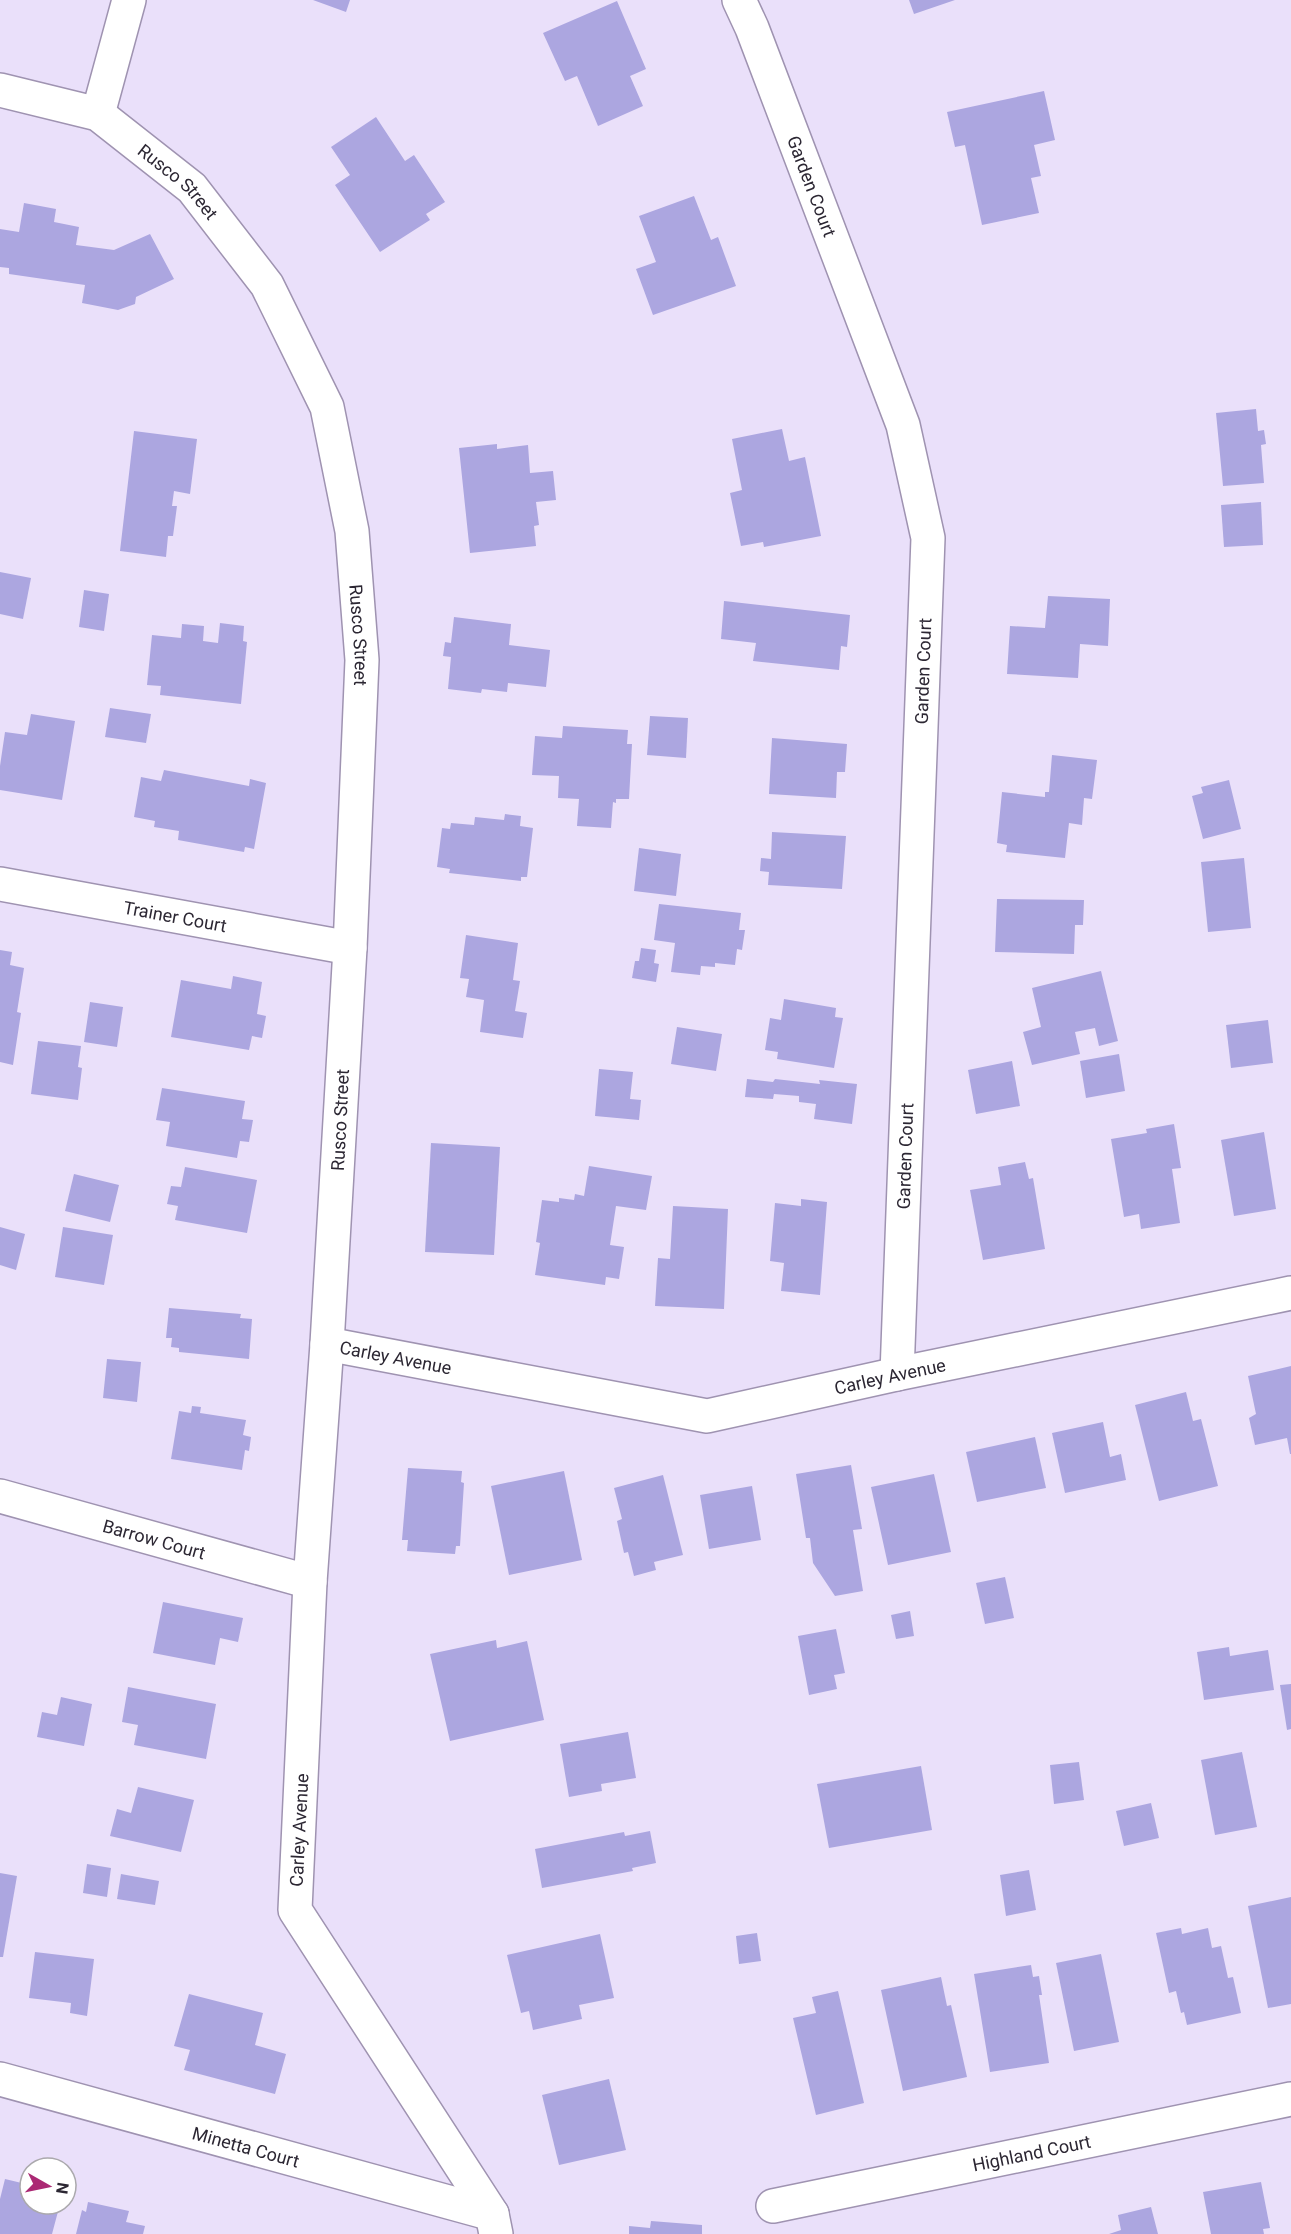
<svg xmlns="http://www.w3.org/2000/svg" width="1291" height="2234" viewBox="0 0 1291 2234" font-family="Roboto,sans-serif">
<style>
.building{fill:#aca6e0}
.lines{fill:none;stroke-linecap:round;stroke-linejoin:round}
.street-casing{stroke:#9f93b1;stroke-width:36}
.street{stroke:#fff;stroke-width:33}
.labels{text-anchor:middle;dominant-baseline:central;stroke-width:5;stroke-linejoin:round;paint-order:stroke}
.street-label{font-size:18px;fill:#2c2733;stroke:#fff}
</style>
<rect width="100%" height="100%" fill="#eae0fa"/>
<g class="building">
<path d="M 313,0 L 350,0 L 346,12 Z"/>
<path d="M 909,0 L 955,0 L 914,14 Z"/>
<path d="M 617,1 L 646,69 L 630,76 L 643,106 L 598,126 L 577,76 L 565,81 L 543,33 Z"/>
<path d="M 1044,91 L 1055,140 L 1034,145 L 1041,176 L 1031,178 L 1039,213 L 982,225 L 965,145 L 955,147 L 947,112 Z"/>
<path d="M 376,117 L 405,161 L 414,155 L 445,202 L 426,214 L 430,220 L 380,252 L 335,185 L 350,175 L 331,147 Z"/>
<path d="M 694,196 L 711,240 L 718,237 L 736,286 L 653,315 L 636,269 L 656,262 L 639,216 Z"/>
<path d="M 24,203 L 56,209 L 54,222 L 79,227 L 76,245 L 114,250 L 150,234 L 174,279 L 136,297 L 135,304 L 118,310 L 82,303 L 85,285 L 9,274 L 9,268 L 0,267 L 0,229 L 19,232 Z"/>
<path d="M 1256,409 L 1258,431 L 1264,430 L 1266,444 L 1261,445 L 1264,483 L 1223,486 L 1216,413 Z"/>
<path d="M 782,429 L 789,461 L 805,457 L 821,536 L 764,547 L 763,542 L 741,546 L 730,493 L 742,490 L 732,439 Z"/>
<path d="M 134,431 L 197,439 L 190,494 L 174,491 L 172,506 L 177,506 L 173,536 L 168,536 L 166,557 L 120,551 Z"/>
<path d="M 497,444 L 497,449 L 528,445 L 530,473 L 553,471 L 556,500 L 536,502 L 539,525 L 534,526 L 536,546 L 470,553 L 459,448 Z"/>
<path d="M 1261,502 L 1263,545 L 1224,547 L 1221,505 Z"/>
<path d="M 0,572 L 31,578 L 23,619 L 0,614 Z"/>
<path d="M 84,590 L 109,594 L 104,631 L 79,627 Z"/>
<path d="M 1048,596 L 1110,599 L 1108,646 L 1080,644 L 1078,678 L 1007,674 L 1010,626 L 1045,628 Z"/>
<path d="M 724,601 L 850,615 L 847,647 L 841,646 L 839,670 L 753,661 L 756,643 L 721,639 Z"/>
<path d="M 454,617 L 511,624 L 509,645 L 550,650 L 546,687 L 508,683 L 507,692 L 482,689 L 481,693 L 448,689 L 451,657 L 443,656 L 445,642 L 451,643 Z"/>
<path d="M 220,623 L 244,626 L 243,641 L 247,642 L 241,704 L 160,695 L 161,686 L 147,685 L 152,635 L 181,638 L 182,624 L 204,626 L 203,641 L 218,643 Z"/>
<path d="M 110,708 L 151,714 L 146,743 L 105,737 Z"/>
<path d="M 31,714 L 75,721 L 62,800 L 0,790 L 0,766 L 5,732 L 27,735 Z"/>
<path d="M 650,716 L 688,718 L 686,758 L 647,755 Z"/>
<path d="M 563,726 L 628,730 L 627,744 L 632,744 L 629,799 L 616,799 L 616,803 L 613,802 L 611,828 L 577,826 L 579,799 L 558,798 L 559,776 L 532,775 L 535,736 L 562,738 Z"/>
<path d="M 772,738 L 847,744 L 845,772 L 837,772 L 836,798 L 769,794 Z"/>
<path d="M 1052,755 L 1097,760 L 1092,799 L 1084,798 L 1082,825 L 1069,823 L 1065,858 L 1006,852 L 1007,845 L 997,843 L 1002,792 L 1045,797 L 1045,792 L 1049,792 Z"/>
<path d="M 164,770 L 249,786 L 250,779 L 266,783 L 254,849 L 245,847 L 244,852 L 178,840 L 179,831 L 154,827 L 155,821 L 134,817 L 141,777 L 161,781 Z"/>
<path d="M 1229,780 L 1241,829 L 1203,839 L 1192,796 L 1203,793 L 1201,787 Z"/>
<path d="M 505,814 L 521,816 L 520,826 L 533,828 L 527,877 L 521,877 L 521,881 L 449,873 L 450,869 L 437,867 L 442,828 L 450,829 L 451,823 L 474,825 L 475,817 L 504,820 Z"/>
<path d="M 772,832 L 846,836 L 842,889 L 768,885 L 769,872 L 760,871 L 761,858 L 771,859 Z"/>
<path d="M 639,848 L 681,854 L 676,896 L 634,891 Z"/>
<path d="M 1244,858 L 1251,928 L 1208,932 L 1201,862 Z"/>
<path d="M 997,899 L 1084,900 L 1083,925 L 1075,925 L 1074,954 L 995,952 Z"/>
<path d="M 659,904 L 741,913 L 739,930 L 745,930 L 742,950 L 737,949 L 735,965 L 715,963 L 715,967 L 701,966 L 700,975 L 671,972 L 675,943 L 654,940 Z"/>
<path d="M 466,935 L 518,943 L 513,980 L 520,981 L 515,1011 L 527,1013 L 523,1038 L 480,1032 L 484,1000 L 466,997 L 469,979 L 460,978 Z"/>
<path d="M 641,948 L 656,950 L 654,963 L 659,964 L 656,982 L 632,978 L 635,961 L 639,961 Z"/>
<path d="M 0,950 L 12,952 L 10,965 L 24,968 L 17,1012 L 21,1013 L 13,1065 L 0,1062 Z"/>
<path d="M 1101,971 L 1118,1041 L 1099,1046 L 1095,1028 L 1075,1032 L 1080,1054 L 1032,1065 L 1023,1032 L 1041,1027 L 1032,988 Z"/>
<path d="M 233,976 L 262,982 L 257,1014 L 266,1016 L 262,1038 L 252,1036 L 249,1050 L 171,1037 L 181,980 L 231,989 Z"/>
<path d="M 784,999 L 836,1008 L 835,1017 L 843,1018 L 834,1068 L 777,1059 L 778,1052 L 765,1050 L 770,1018 L 781,1020 Z"/>
<path d="M 90,1002 L 123,1007 L 117,1047 L 84,1042 Z"/>
<path d="M 1268,1020 L 1273,1063 L 1231,1068 L 1226,1025 Z"/>
<path d="M 677,1027 L 722,1034 L 716,1071 L 671,1064 Z"/>
<path d="M 38,1041 L 81,1046 L 78,1067 L 82,1068 L 78,1100 L 31,1094 Z"/>
<path d="M 1119,1054 L 1125,1091 L 1086,1098 L 1080,1061 Z"/>
<path d="M 1012,1061 L 1020,1106 L 976,1114 L 968,1070 Z"/>
<path d="M 599,1069 L 633,1072 L 630,1099 L 641,1100 L 639,1120 L 595,1116 Z"/>
<path d="M 747,1079 L 773,1082 L 775,1079 L 820,1084 L 819,1080 L 857,1084 L 852,1124 L 814,1119 L 816,1104 L 799,1102 L 799,1096 L 774,1094 L 773,1099 L 745,1097 Z"/>
<path d="M 162,1088 L 245,1101 L 242,1119 L 253,1120 L 249,1142 L 240,1141 L 237,1158 L 166,1146 L 170,1122 L 156,1120 Z"/>
<path d="M 1174,1124 L 1181,1168 L 1172,1169 L 1180,1223 L 1141,1229 L 1139,1214 L 1124,1217 L 1111,1139 L 1147,1133 L 1146,1129 Z"/>
<path d="M 1264,1132 L 1276,1209 L 1234,1216 L 1221,1140 Z"/>
<path d="M 431,1143 L 500,1147 L 494,1255 L 425,1252 Z"/>
<path d="M 1025,1162 L 1029,1179 L 1033,1178 L 1045,1249 L 983,1260 L 970,1190 L 1001,1185 L 998,1167 Z"/>
<path d="M 589,1166 L 652,1176 L 646,1210 L 616,1206 L 610,1245 L 624,1247 L 619,1279 L 606,1277 L 605,1285 L 535,1275 L 540,1243 L 536,1242 L 542,1200 L 559,1202 L 559,1198 L 574,1200 L 575,1194 L 584,1196 Z"/>
<path d="M 185,1167 L 257,1180 L 247,1233 L 175,1220 L 178,1206 L 167,1204 L 171,1186 L 181,1187 Z"/>
<path d="M 74,1174 L 119,1185 L 110,1222 L 65,1211 Z"/>
<path d="M 801,1199 L 827,1202 L 820,1295 L 781,1291 L 784,1263 L 770,1261 L 775,1203 L 801,1206 Z"/>
<path d="M 673,1206 L 728,1209 L 724,1309 L 655,1306 L 658,1258 L 670,1259 Z"/>
<path d="M 0,1227 L 25,1234 L 16,1270 L 0,1265 Z"/>
<path d="M 63,1227 L 113,1235 L 104,1285 L 55,1277 Z"/>
<path d="M 169,1308 L 241,1314 L 240,1318 L 252,1319 L 249,1359 L 179,1352 L 179,1348 L 171,1347 L 172,1338 L 166,1338 Z"/>
<path d="M 107,1359 L 141,1362 L 137,1402 L 103,1398 Z"/>
<path d="M 1291,1366 L 1291,1454 L 1290,1454 L 1287,1438 L 1255,1445 L 1249,1418 L 1256,1414 L 1248,1376 Z"/>
<path d="M 1186,1392 L 1193,1421 L 1201,1419 L 1218,1486 L 1159,1501 L 1135,1405 Z"/>
<path d="M 192,1406 L 201,1407 L 200,1413 L 246,1420 L 243,1435 L 251,1437 L 249,1451 L 245,1450 L 242,1470 L 171,1459 L 179,1411 L 191,1413 Z"/>
<path d="M 1103,1422 L 1110,1457 L 1121,1454 L 1126,1480 L 1065,1493 L 1052,1433 Z"/>
<path d="M 1035,1437 L 1046,1488 L 977,1502 L 966,1452 Z"/>
<path d="M 851,1465 L 862,1529 L 853,1530 L 863,1591 L 835,1596 L 813,1563 L 810,1538 L 806,1538 L 796,1474 Z"/>
<path d="M 408,1468 L 462,1471 L 461,1482 L 464,1483 L 460,1546 L 456,1546 L 455,1554 L 407,1551 L 408,1540 L 402,1540 Z"/>
<path d="M 564,1471 L 582,1560 L 509,1575 L 491,1486 Z"/>
<path d="M 934,1474 L 951,1552 L 888,1565 L 871,1487 Z"/>
<path d="M 663,1475 L 683,1555 L 654,1562 L 656,1570 L 634,1576 L 628,1552 L 624,1553 L 617,1521 L 622,1519 L 614,1488 Z"/>
<path d="M 752,1486 L 761,1540 L 709,1549 L 700,1495 Z"/>
<path d="M 1005,1577 L 1014,1618 L 985,1624 L 976,1583 Z"/>
<path d="M 163,1602 L 243,1618 L 238,1642 L 220,1638 L 215,1665 L 153,1653 Z"/>
<path d="M 910,1611 L 914,1636 L 896,1639 L 891,1615 Z"/>
<path d="M 836,1629 L 845,1673 L 834,1675 L 837,1689 L 809,1695 L 798,1636 Z"/>
<path d="M 496,1640 L 497,1648 L 527,1641 L 544,1720 L 450,1741 L 430,1654 Z"/>
<path d="M 1229,1647 L 1230,1656 L 1268,1650 L 1274,1690 L 1204,1700 L 1197,1652 Z"/>
<path d="M 1291,1684 L 1291,1729 L 1287,1730 L 1280,1685 Z"/>
<path d="M 128,1687 L 216,1704 L 206,1759 L 134,1745 L 138,1725 L 122,1722 Z"/>
<path d="M 61,1697 L 92,1704 L 84,1746 L 37,1737 L 42,1712 L 57,1715 Z"/>
<path d="M 628,1732 L 636,1778 L 601,1784 L 602,1791 L 569,1797 L 560,1744 Z"/>
<path d="M 1242,1752 L 1257,1827 L 1215,1835 L 1201,1760 Z"/>
<path d="M 1079,1762 L 1084,1800 L 1054,1804 L 1050,1765 Z"/>
<path d="M 921,1766 L 932,1830 L 829,1848 L 817,1784 Z"/>
<path d="M 138,1787 L 194,1800 L 181,1852 L 110,1836 L 117,1809 L 131,1813 Z"/>
<path d="M 1151,1803 L 1159,1838 L 1124,1846 L 1116,1811 Z"/>
<path d="M 650,1831 L 656,1863 L 632,1868 L 633,1871 L 542,1888 L 535,1849 L 624,1832 L 625,1836 Z"/>
<path d="M 87,1864 L 111,1868 L 107,1897 L 83,1893 Z"/>
<path d="M 1029,1870 L 1036,1910 L 1006,1916 L 1000,1875 Z"/>
<path d="M 0,1873 L 17,1876 L 3,1957 L 0,1957 Z"/>
<path d="M 121,1874 L 159,1881 L 155,1905 L 117,1899 Z"/>
<path d="M 1291,1897 L 1291,2004 L 1268,2008 L 1248,1906 Z"/>
<path d="M 1181,1928 L 1182,1934 L 1208,1928 L 1212,1948 L 1221,1946 L 1228,1978 L 1233,1977 L 1241,2013 L 1187,2025 L 1184,2012 L 1181,2013 L 1176,1991 L 1169,1993 L 1156,1933 Z"/>
<path d="M 757,1933 L 761,1961 L 739,1964 L 736,1936 Z"/>
<path d="M 600,1934 L 614,1998 L 579,2005 L 582,2019 L 533,2030 L 529,2011 L 521,2013 L 507,1955 Z"/>
<path d="M 35,1952 L 94,1959 L 87,2016 L 70,2013 L 71,2003 L 29,1998 Z"/>
<path d="M 1101,1954 L 1119,2042 L 1074,2051 L 1056,1963 Z"/>
<path d="M 1031,1965 L 1033,1977 L 1039,1976 L 1042,1995 L 1039,1995 L 1049,2063 L 990,2072 L 974,1974 Z"/>
<path d="M 941,1977 L 947,2006 L 951,2005 L 967,2077 L 903,2091 L 881,1990 Z"/>
<path d="M 838,1991 L 864,2103 L 816,2115 L 793,2018 L 816,2013 L 812,1997 Z"/>
<path d="M 189,1994 L 263,2013 L 255,2045 L 286,2054 L 275,2094 L 184,2070 L 190,2050 L 174,2046 Z"/>
<path d="M 609,2079 L 626,2150 L 559,2165 L 542,2095 Z"/>
<path d="M 5,2179 L 30,2185 L 30,2204 L 60,2204 L 52,2234 L 0,2234 L 0,2199 Z"/>
<path d="M 1261,2182 L 1270,2228 L 1263,2229 L 1264,2234 L 1211,2234 L 1203,2192 Z"/>
<path d="M 88,2202 L 129,2211 L 126,2222 L 145,2226 L 143,2234 L 76,2234 L 82,2210 L 86,2212 Z"/>
<path d="M 1151,2207 L 1158,2234 L 1109,2234 L 1121,2230 L 1118,2215 Z"/>
<path d="M 651,2221 L 702,2225 L 702,2234 L 629,2234 L 629,2226 L 650,2228 Z"/>
</g>
<g class="lines">
<defs>
<g id="street">
<path id="s1" d="M 739,0 L 752,28 L 903,425 L 928,538 L 897,1374"/>
<path id="s2" d="M 0,90 L 98,114 L 192,188 L 267,285 L 327,407 L 352,531 L 362,660 L 350,948 L 327,1344 L 310,1582 L 295,1910 L 492,2214 L 496,2234"/>
<path d="M 98,114 L 129,0"/>
<path id="s3" d="M 0,884 L 350,948"/>
<path id="s4" d="M 327,1344 L 707,1416 L 897,1374 L 1291,1293"/>
<path id="s5" d="M 0,1496 L 310,1582"/>
<path id="s6" d="M 0,2079 L 492,2214"/>
<path id="s7" d="M 773,2206 L 1291,2099"/>
</g>
</defs>
<use href="#street" class="street-casing"/>
<use href="#street" class="street"/>
</g>
<g class="labels">
<g class="street-label">
<text stroke="none"><textPath href="#s2" startOffset="206">Rusco Street</textPath></text>
<text stroke="none"><textPath href="#s1" startOffset="200">Garden Court</textPath></text>
<text stroke="none"><textPath href="#s2" startOffset="710">Rusco Street</textPath></text>
<text transform="translate(923 671) rotate(-88)">Garden Court</text>
<text stroke="none"><textPath href="#s3" startOffset="178">Trainer Court</textPath></text>
<text transform="translate(340 1120) rotate(-87)">Rusco Street</text>
<text transform="translate(905 1156) rotate(-88)">Garden Court</text>
<text stroke="none"><textPath href="#s4" startOffset="70">Carley Avenue</textPath></text>
<text stroke="none"><textPath href="#s4" startOffset="574">Carley Avenue</textPath></text>
<text stroke="none"><textPath href="#s5" startOffset="160">Barrow Court</textPath></text>
<text transform="translate(299 1830) rotate(-87)">Carley Avenue</text>
<text stroke="none"><textPath href="#s6" startOffset="255">Minetta Court</textPath></text>
<text stroke="none"><textPath href="#s7" startOffset="264">Highland Court</textPath></text>
</g>
</g>
<g transform="translate(48 2186) rotate(99)"><circle r="28" fill="#ffffff" stroke="#aba9ad" stroke-width="1.5"/>
<path d="M0-4.5L10 22L0 15L-10 22Z" fill="#ab2974"/>
<text y="-9" font-size="16" font-weight="bold" text-anchor="middle" fill="#2c2733">N</text>
</g>
</svg>
